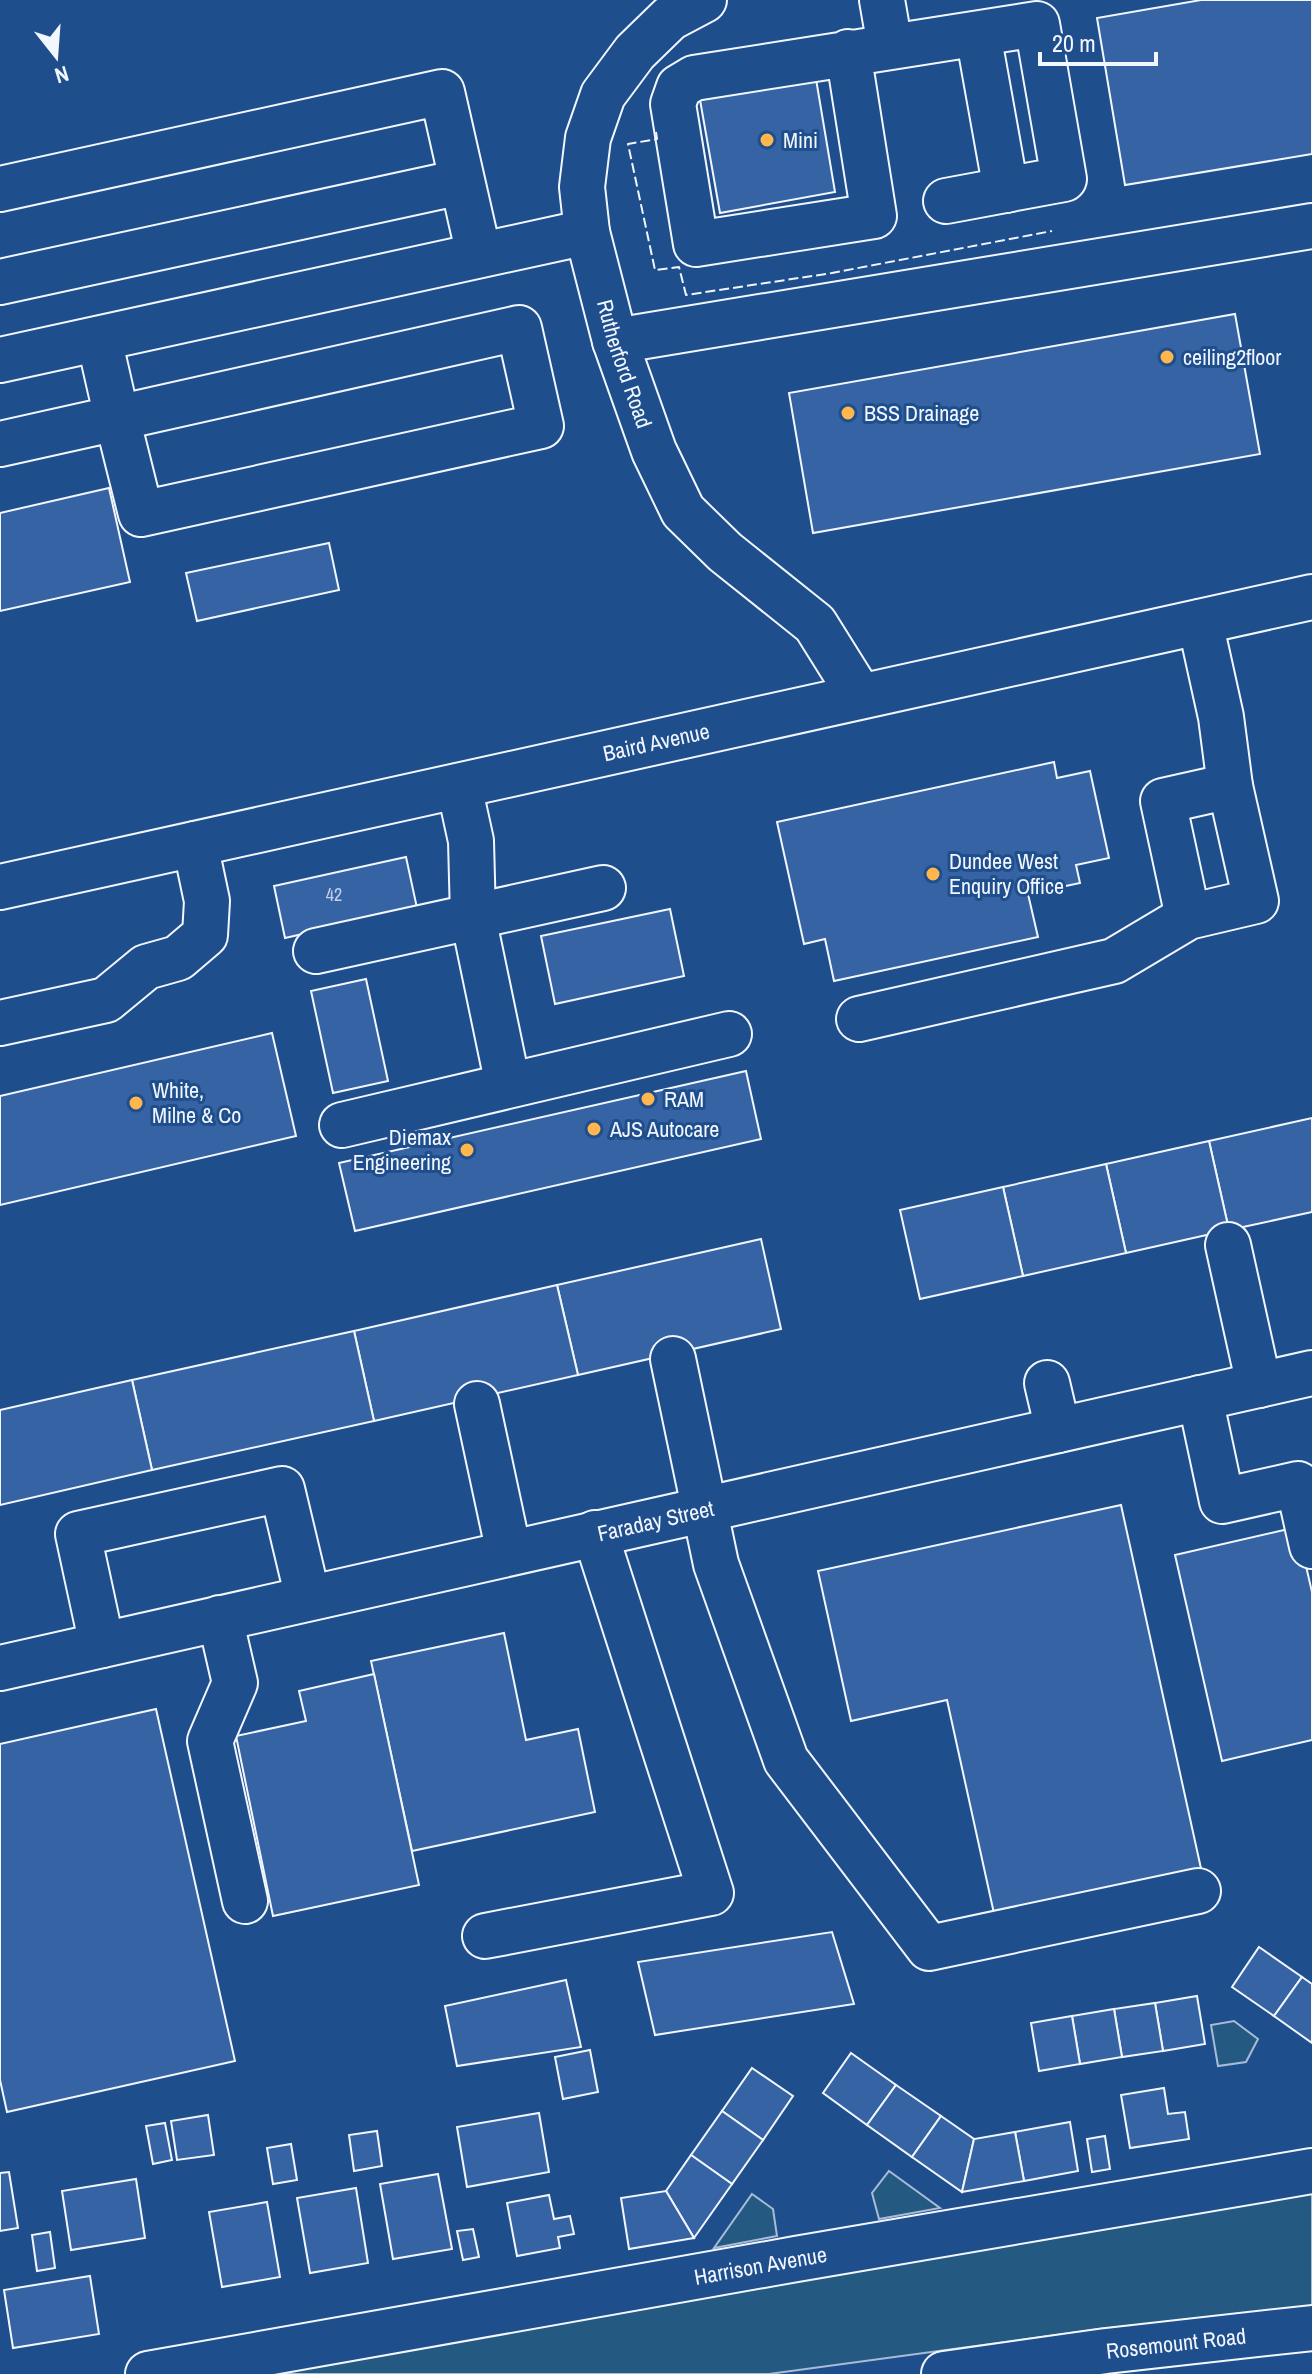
<svg xmlns="http://www.w3.org/2000/svg" width="1312" height="2374" viewBox="0 0 1312 2374" font-family="'Archivo Narrow',sans-serif">
<style>
.green{fill:#245a82;stroke:#a8bbd7;stroke-width:2}
.building{fill:#3563a3;stroke:#f2f6ff;stroke-width:2}
.lines{fill:none;stroke-linecap:round;stroke-linejoin:round}
.minor-casing{stroke:#f2f6ff;stroke-width:48}
.minor{stroke:#1f4e8c;stroke-width:44}
.fence{stroke:#f2f6ff;stroke-width:2;stroke-dasharray:10 4;stroke-linecap:butt}
.poi-dot{fill:#ffb74d;stroke:#1f4e8c;stroke-width:3}
.labels{text-anchor:middle;dominant-baseline:central;stroke-width:6;stroke-linejoin:round;paint-order:stroke}
.number-label{font-size:18px;fill:#c3d1e8}
.poi-label{font-size:22px;fill:#f2f6ff;stroke:#1f4e8c;text-anchor:start}
.street-label{font-size:22px;fill:#f2f6ff;stroke:#1f4e8c}
</style>
<rect width="100%" height="100%" fill="#1f4e8c"/>
<g class="green">
<path d="M 1234,2021 L 1258,2039 L 1246,2062 L 1218,2066 L 1211,2025 Z"/>
<path d="M 889,2171 L 940,2208 L 879,2219 L 872,2193 Z"/>
<path d="M 1312,2190 L 1312,2306 L 1100,2329 L 769,2374 L 284,2374 L 297,2365 Z"/>
<path d="M 752,2194 L 773,2209 L 777,2236 L 714,2248 Z"/>
</g>
<g class="building">
<path d="M 1201,0 L 1312,0 L 1312,154 L 1125,185 L 1097,18 Z"/>
<path d="M 816,79 L 835,192 L 720,213 L 700,100 Z"/>
<path d="M 1235,314 L 1260,454 L 813,533 L 789,393 Z"/>
<path d="M 109,488 L 130,582 L 0,611 L 0,513 Z"/>
<path d="M 329,543 L 339,590 L 197,621 L 186,573 Z"/>
<path d="M 1054,762 L 1057,778 L 1090,771 L 1109,858 L 1076,865 L 1080,883 L 1028,894 L 1038,937 L 834,981 L 825,939 L 804,944 L 777,822 Z"/>
<path d="M 406,857 L 417,908 L 285,938 L 274,886 Z"/>
<path d="M 670,909 L 684,976 L 555,1004 L 541,936 Z"/>
<path d="M 366,979 L 388,1081 L 333,1093 L 311,991 Z"/>
<path d="M 272,1033 L 296,1136 L 0,1205 L 0,1096 Z"/>
<path d="M 746,1071 L 761,1139 L 355,1231 L 339,1163 Z"/>
<path d="M 1312,1118 L 1312,1212 L 1229,1230 L 1209,1141 Z"/>
<path d="M 1209,1141 L 1229,1230 L 1126,1253 L 1106,1164 Z"/>
<path d="M 1106,1164 L 1126,1253 L 1023,1276 L 1003,1187 Z"/>
<path d="M 1003,1187 L 1023,1276 L 920,1299 L 900,1210 Z"/>
<path d="M 761,1239 L 781,1329 L 578,1375 L 557,1285 Z"/>
<path d="M 557,1285 L 578,1375 L 374,1421 L 354,1331 Z"/>
<path d="M 354,1331 L 374,1421 L 152,1470 L 132,1380 Z"/>
<path d="M 132,1380 L 152,1470 L 0,1505 L 0,1410 Z"/>
<path d="M 1121,1505 L 1202,1873 L 995,1918 L 947,1700 L 851,1721 L 818,1571 Z"/>
<path d="M 1297,1527 L 1312,1592 L 1312,1740 L 1222,1761 L 1175,1555 Z"/>
<path d="M 504,1633 L 526,1740 L 578,1729 L 595,1812 L 412,1851 L 371,1661 Z"/>
<path d="M 374,1674 L 419,1885 L 273,1916 L 236,1736 L 306,1721 L 299,1691 Z"/>
<path d="M 156,1709 L 235,2061 L 7,2112 L 0,2080 L 0,1744 Z"/>
<path d="M 832,1932 L 854,2004 L 655,2035 L 638,1962 Z"/>
<path d="M 1259,1947 L 1302,1977 L 1274,2016 L 1232,1987 Z"/>
<path d="M 1302,1977 L 1312,1984 L 1312,2043 L 1274,2016 Z"/>
<path d="M 566,1980 L 581,2047 L 457,2066 L 445,2006 Z"/>
<path d="M 1197,1996 L 1205,2044 L 1163,2051 L 1155,2003 Z"/>
<path d="M 1155,2003 L 1163,2051 L 1122,2057 L 1114,2009 Z"/>
<path d="M 1114,2009 L 1122,2057 L 1080,2064 L 1072,2016 Z"/>
<path d="M 1072,2016 L 1080,2064 L 1039,2071 L 1031,2023 Z"/>
<path d="M 590,2050 L 598,2092 L 563,2099 L 555,2057 Z"/>
<path d="M 851,2053 L 896,2085 L 867,2125 L 823,2093 Z"/>
<path d="M 752,2068 L 793,2096 L 763,2140 L 722,2111 Z"/>
<path d="M 896,2085 L 941,2116 L 912,2157 L 867,2125 Z"/>
<path d="M 1164,2088 L 1168,2114 L 1185,2112 L 1189,2139 L 1130,2148 L 1121,2095 Z"/>
<path d="M 722,2111 L 763,2140 L 732,2184 L 691,2155 Z"/>
<path d="M 539,2113 L 549,2172 L 467,2187 L 457,2127 Z"/>
<path d="M 208,2115 L 214,2155 L 177,2160 L 171,2121 Z"/>
<path d="M 941,2116 L 974,2139 L 962,2192 L 912,2157 Z"/>
<path d="M 1070,2122 L 1078,2171 L 1024,2181 L 1015,2132 Z"/>
<path d="M 165,2123 L 172,2160 L 153,2164 L 146,2126 Z"/>
<path d="M 377,2131 L 382,2166 L 354,2171 L 349,2135 Z"/>
<path d="M 1015,2132 L 1024,2181 L 962,2192 L 974,2139 Z"/>
<path d="M 1105,2136 L 1110,2169 L 1092,2172 L 1087,2139 Z"/>
<path d="M 291,2144 L 297,2180 L 273,2184 L 267,2148 Z"/>
<path d="M 691,2155 L 732,2184 L 694,2238 L 666,2191 Z"/>
<path d="M 9,2172 L 18,2228 L 0,2231 L 0,2173 Z"/>
<path d="M 438,2174 L 452,2249 L 393,2259 L 380,2184 Z"/>
<path d="M 136,2179 L 145,2238 L 71,2250 L 62,2191 Z"/>
<path d="M 356,2188 L 368,2263 L 310,2273 L 297,2198 Z"/>
<path d="M 666,2191 L 694,2238 L 629,2249 L 621,2198 Z"/>
<path d="M 549,2195 L 554,2219 L 570,2216 L 574,2234 L 558,2237 L 560,2248 L 517,2256 L 507,2203 Z"/>
<path d="M 267,2202 L 280,2277 L 222,2287 L 209,2212 Z"/>
<path d="M 473,2229 L 479,2257 L 463,2260 L 457,2231 Z"/>
<path d="M 50,2232 L 55,2268 L 37,2271 L 32,2235 Z"/>
<path d="M 90,2276 L 99,2334 L 13,2348 L 4,2290 Z"/>
</g>
<g class="lines">
<defs>
<g id="minor">
<path id="s1" d="M 704,0 L 670,18 L 635,52 L 603,95 L 588,138 L 582,187 L 587,232 L 615,341 L 654,451 L 683,511 L 725,552 L 815,624 L 860,696"/>
<path d="M 882,0 L 890,46"/>
<path d="M 978,34 L 1006,190"/>
<path d="M 848,52 L 874,216 L 696,244 L 673,104 L 679,87 L 694,78 C 808,59 923,43 1037,24 L 1064,179 L 946,201"/>
<path d="M 0,189 L 442,92 L 479,255"/>
<path d="M 0,282 L 461,182"/>
<path d="M 615,341 L 1312,226"/>
<path d="M 0,360 L 587,232"/>
<path d="M 0,444 L 117,418 L 141,514 L 541,426 L 519,328 L 117,418 L 99,339"/>
<path d="M 459,786 L 471,841 L 473,917 L 508,1085"/>
<path id="s2" d="M 0,887 L 1312,597"/>
<path d="M 1188,917 L 1163,801 L 1230,786"/>
<path d="M 316,951 L 603,888"/>
<path d="M 859,1019 L 1114,961 L 1188,917 L 1256,901 L 1230,786 L 1221,717 L 1200,622"/>
<path d="M 0,1023 L 106,1000 L 146,967 L 178,958 L 205,935 L 207,901 L 195,844"/>
<path d="M 342,1125 L 729,1034"/>
<path d="M 1228,1245 L 1259,1385"/>
<path d="M 673,1359 L 716,1564 L 786,1760 L 929,1948 L 1198,1891"/>
<path d="M 1047,1383 L 1058,1430"/>
<path d="M 1200,1398 L 1222,1501 L 1298,1484 L 1312,1546"/>
<path d="M 477,1404 L 509,1553"/>
<path d="M 220,1618 L 235,1683 L 210,1741 L 245,1901"/>
<path d="M 102,1645 L 78,1534 L 282,1489 L 308,1598"/>
<path id="s3" d="M 0,1668 L 1312,1373"/>
<path d="M 485,1936 L 711,1893 L 595,1533"/>
<path id="s4" d="M 148,2374 L 796,2259 L 1312,2171"/>
<path id="s5" d="M 944,2374 L 1106,2351 L 1312,2328"/>
</g>
</defs>
<use href="#minor" class="minor-casing"/>
<use href="#minor" class="minor"/>
<path class="fence" d="M 656,132 L 657,139 L 628,144 L 655,270 L 679,267 L 686,295 L 832,273 L 1052,231"/>
</g>
<g class="poi-dot">
<circle cx="767" cy="140" r="8"/>
<circle cx="1167" cy="357" r="8"/>
<circle cx="848" cy="413" r="8"/>
<circle cx="933" cy="874" r="8"/>
<circle cx="648" cy="1099" r="8"/>
<circle cx="136" cy="1103" r="8"/>
<circle cx="594" cy="1129" r="8"/>
<circle cx="467" cy="1150" r="8"/>
</g>
<g class="labels">
<g class="number-label">
<text x="334" y="894">42</text>
</g>
<g class="poi-label">
<text x="783" y="140">Mini</text>
<text x="1183" y="357">ceiling2floor</text>
<text x="864" y="413">BSS Drainage</text>
<text x="949" y="861">Dundee West<tspan x="949" dy="25">Enquiry Office</tspan></text>
<text x="152" y="1090">White,<tspan x="152" dy="25">Milne &amp; Co</tspan></text>
<text x="664" y="1099">RAM</text>
<text x="610" y="1129">AJS Autocare</text>
<text x="451" y="1137" text-anchor="end">Diemax<tspan x="451" dy="25">Engineering</tspan></text>
</g>
<g class="street-label">
<text stroke="none"><textPath href="#s1" startOffset="418">Rutherford Road</textPath></text>
<text stroke="none"><textPath href="#s2" startOffset="672">Baird Avenue</textPath></text>
<text stroke="none"><textPath href="#s3" startOffset="672">Faraday Street</textPath></text>
<text stroke="none"><textPath href="#s4" startOffset="622">Harrison Avenue</textPath></text>
<text stroke="none"><textPath href="#s5" startOffset="234">Rosemount Road</textPath></text>
</g>
</g>
<g transform="translate(56 56) rotate(163)" stroke="#1f4e8c" stroke-width="6" paint-order="stroke">
<path d="M0-6L14 30L0 20L-14 30Z" fill="#f2f6ff"/>
<text y="-12" font-size="22" font-weight="bold" text-anchor="middle" fill="#f2f6ff">N</text>
</g>
<path d="M1040 52v12h116v-12" fill="none" stroke="#f2f6ff" stroke-width="4"/>
<text x="1052" y="52" font-size="24" fill="#f2f6ff" stroke="#1f4e8c" stroke-width="6" paint-order="stroke">20 m</text>
</svg>
